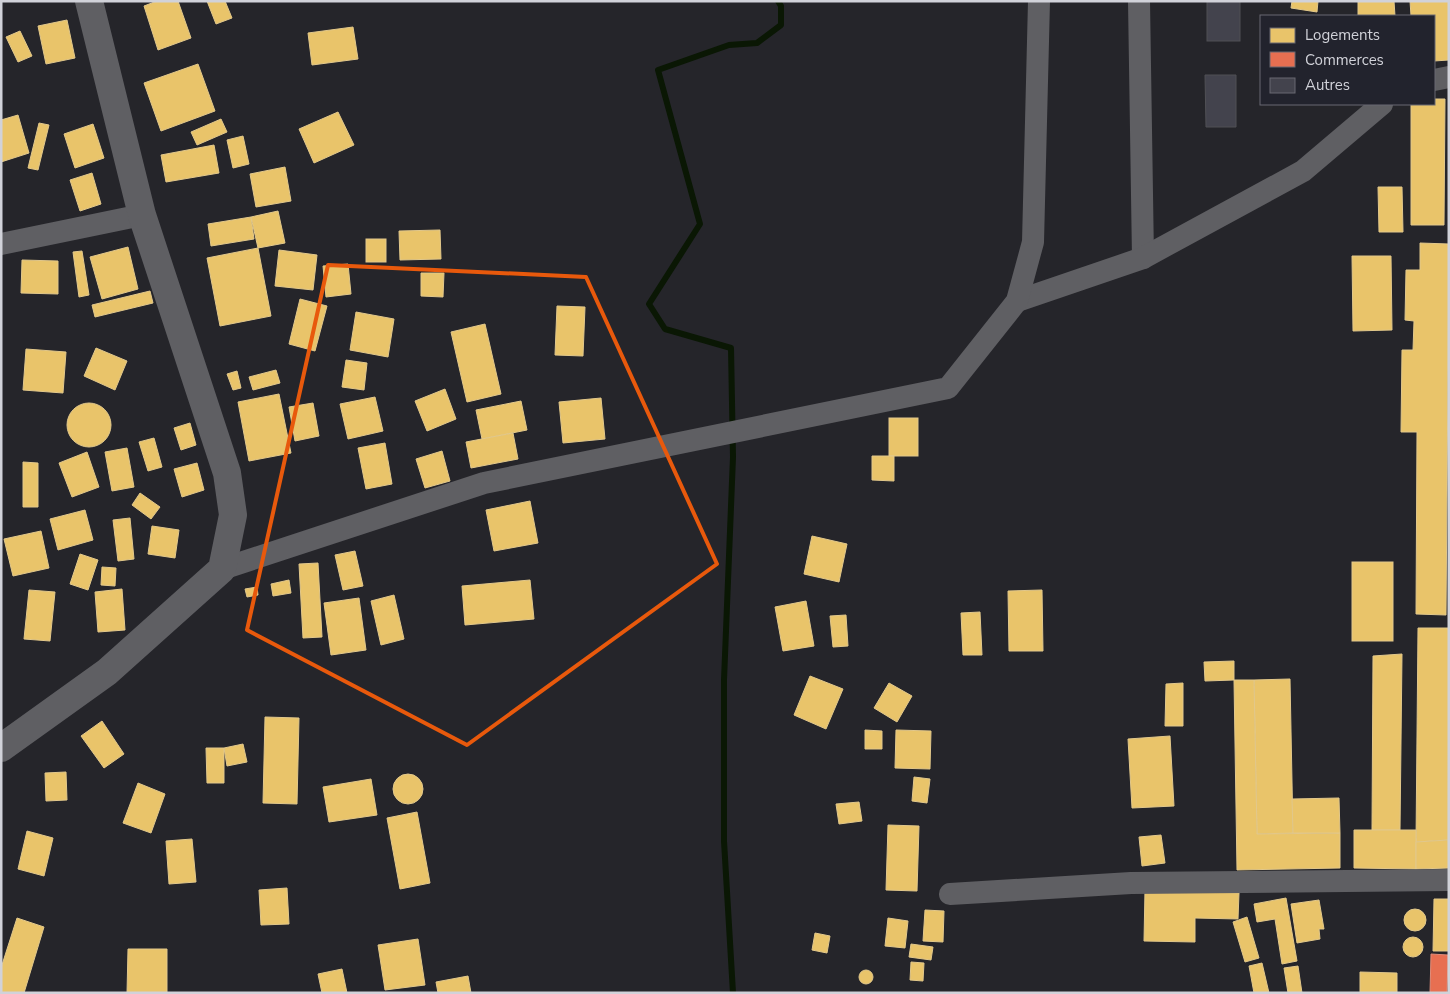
<svg xmlns="http://www.w3.org/2000/svg" width="1450" height="994" viewBox="0 0 1450 994" font-family="'Nunito Sans',sans-serif">
<style>
.homes{fill:#e9c46a;stroke:#e2c88b}
.shops{fill:#e76f51;stroke:#e08d7a}
.lines{fill:none;stroke-linecap:round;stroke-linejoin:round}
.stream{stroke:#0a1704;stroke-width:6}
.building{fill:#43434d;stroke:#505055}
.minor{stroke:#5f5f63;stroke-width:22}
.tertiary{stroke:#5f5f63;stroke-width:28}
.marked{fill:none;stroke:#e8590c;stroke-width:4;stroke-linejoin:round}
</style>
<rect width="100%" height="100%" fill="#25252a"/>
<g class="homes">
<path d="M 157,1 L 178,1 L 191,38 L 158,50 L 144,6 Z"/>
<path d="M 207,1 L 225,1 L 232,18 L 216,24 Z"/>
<path d="M 1292,1 L 1318,1 L 1317,12 L 1291,8 Z"/>
<path d="M 1358,1 L 1394,1 L 1395,16 L 1358,16 Z"/>
<path d="M 1410,1 L 1449,1 L 1449,60 L 1434,61 L 1434,16 L 1411,16 Z"/>
<path d="M 67,20 L 75,58 L 46,64 L 38,26 Z"/>
<path d="M 353,27 L 358,59 L 312,65 L 308,33 Z"/>
<path d="M 20,31 L 32,56 L 18,62 L 6,37 Z"/>
<path d="M 198,64 L 215,111 L 161,131 L 144,83 Z"/>
<path d="M 1434,99 L 1445,99 L 1444,225 L 1411,225 L 1411,104 L 1434,104 Z"/>
<path d="M 338,112 L 354,145 L 314,163 L 299,129 Z"/>
<path d="M 18,115 L 29,153 L 1,162 L 1,120 Z"/>
<path d="M 221,119 L 227,132 L 197,145 L 191,132 Z"/>
<path d="M 39,123 L 49,125 L 38,170 L 28,168 Z"/>
<path d="M 93,124 L 104,158 L 75,168 L 64,134 Z"/>
<path d="M 243,136 L 249,164 L 233,168 L 227,140 Z"/>
<path d="M 214,145 L 219,173 L 166,182 L 161,155 Z"/>
<path d="M 285,167 L 291,201 L 256,207 L 250,174 Z"/>
<path d="M 92,173 L 101,204 L 80,211 L 70,180 Z"/>
<path d="M 1378,187 L 1402,187 L 1403,232 L 1379,232 Z"/>
<path d="M 278,211 L 285,243 L 258,248 L 251,217 Z"/>
<path d="M 251,217 L 254,239 L 211,246 L 208,224 Z"/>
<path d="M 440,230 L 441,259 L 400,260 L 399,231 Z"/>
<rect x="366" y="239" width="20" height="23"/>
<path d="M 1420,243 L 1449,244 L 1446,615 L 1416,614 L 1417,432 L 1401,432 L 1402,350 L 1413,350 L 1414,321 L 1405,320 L 1406,270 L 1420,270 Z"/>
<path d="M 128,247 L 138,289 L 102,299 L 90,257 Z"/>
<path d="M 258,248 L 271,316 L 220,326 L 207,258 Z"/>
<path d="M 279,250 L 317,255 L 313,290 L 275,286 Z"/>
<path d="M 82,251 L 89,295 L 79,297 L 73,252 Z"/>
<path d="M 1352,256 L 1391,256 L 1392,330 L 1353,331 Z"/>
<path d="M 22,260 L 58,261 L 58,294 L 21,293 Z"/>
<path d="M 348,264 L 351,294 L 326,297 L 323,266 Z"/>
<path d="M 421,273 L 444,273 L 443,297 L 421,296 Z"/>
<path d="M 150,291 L 153,303 L 95,317 L 92,305 Z"/>
<path d="M 300,299 L 327,306 L 315,351 L 289,344 Z"/>
<path d="M 557,306 L 585,307 L 583,356 L 555,355 Z"/>
<path d="M 356,312 L 394,319 L 388,357 L 350,350 Z"/>
<path d="M 485,324 L 501,394 L 467,402 L 451,332 Z"/>
<path d="M 96,348 L 127,361 L 115,390 L 84,376 Z"/>
<path d="M 26,349 L 66,352 L 63,393 L 23,390 Z"/>
<path d="M 346,360 L 367,363 L 364,390 L 342,387 Z"/>
<path d="M 276,370 L 280,383 L 253,390 L 249,377 Z"/>
<path d="M 237,371 L 241,388 L 233,390 L 227,374 Z"/>
<path d="M 445,389 L 456,419 L 427,431 L 415,401 Z"/>
<path d="M 279,394 L 291,453 L 249,461 L 238,402 Z"/>
<path d="M 375,397 L 383,431 L 348,439 L 340,404 Z"/>
<path d="M 601,398 L 605,439 L 563,443 L 559,402 Z"/>
<path d="M 521,401 L 527,430 L 482,439 L 476,410 Z"/>
<path d="M 313,403 L 319,436 L 295,441 L 289,407 Z"/>
<circle cx="89" cy="425" r="22"/>
<rect x="889" y="418" width="29" height="38"/>
<path d="M 190,423 L 196,445 L 181,450 L 174,428 Z"/>
<path d="M 513,433 L 518,459 L 471,468 L 466,442 Z"/>
<path d="M 154,438 L 162,467 L 148,471 L 139,442 Z"/>
<path d="M 385,443 L 392,484 L 366,489 L 358,448 Z"/>
<path d="M 127,448 L 134,487 L 112,491 L 105,452 Z"/>
<path d="M 442,451 L 450,481 L 425,488 L 416,459 Z"/>
<path d="M 87,452 L 99,487 L 72,497 L 59,463 Z"/>
<path d="M 872,456 L 894,456 L 894,481 L 872,480 Z"/>
<path d="M 23,462 L 38,463 L 38,507 L 23,507 Z"/>
<path d="M 197,463 L 204,490 L 182,497 L 174,469 Z"/>
<path d="M 140,493 L 160,507 L 151,519 L 132,505 Z"/>
<path d="M 530,501 L 538,543 L 494,551 L 486,510 Z"/>
<path d="M 85,510 L 93,540 L 58,550 L 50,519 Z"/>
<path d="M 130,518 L 134,559 L 118,561 L 113,520 Z"/>
<path d="M 152,526 L 179,530 L 175,558 L 148,554 Z"/>
<path d="M 41,531 L 49,568 L 13,576 L 4,539 Z"/>
<path d="M 812,536 L 847,544 L 839,582 L 804,574 Z"/>
<path d="M 355,551 L 363,586 L 343,590 L 335,555 Z"/>
<path d="M 80,554 L 98,560 L 88,590 L 70,584 Z"/>
<rect x="1352" y="562" width="41" height="79"/>
<path d="M 318,563 L 322,637 L 303,638 L 299,564 Z"/>
<path d="M 102,567 L 116,568 L 115,586 L 101,585 Z"/>
<path d="M 289,580 L 291,593 L 273,596 L 271,584 Z"/>
<path d="M 530,580 L 534,619 L 465,625 L 462,586 Z"/>
<path d="M 257,587 L 258,595 L 247,597 L 245,589 Z"/>
<path d="M 122,589 L 125,630 L 98,632 L 95,592 Z"/>
<path d="M 29,590 L 55,592 L 50,641 L 24,639 Z"/>
<path d="M 1042,590 L 1043,651 L 1009,651 L 1008,591 Z"/>
<path d="M 394,595 L 404,639 L 381,645 L 371,601 Z"/>
<path d="M 359,598 L 366,650 L 331,655 L 324,603 Z"/>
<path d="M 806,601 L 814,646 L 783,651 L 775,607 Z"/>
<path d="M 980,612 L 982,655 L 963,655 L 961,613 Z"/>
<path d="M 846,615 L 848,646 L 833,647 L 830,616 Z"/>
<path d="M 1418,628 L 1449,628 L 1448,840 L 1416,842 Z"/>
<path d="M 1402,654 L 1400,830 L 1372,830 L 1373,656 Z"/>
<path d="M 1234,661 L 1234,680 L 1205,681 L 1204,662 Z"/>
<path d="M 810,676 L 843,689 L 826,729 L 794,715 Z"/>
<path d="M 1290,679 L 1293,833 L 1257,834 L 1254,680 Z"/>
<path d="M 1234,680 L 1254,680 L 1257,834 L 1340,833 L 1340,868 L 1237,870 Z"/>
<path d="M 889,683 L 912,696 L 897,722 L 874,708 Z"/>
<path d="M 1183,683 L 1183,726 L 1165,726 L 1166,684 Z"/>
<path d="M 265,717 L 299,718 L 297,804 L 263,803 Z"/>
<path d="M 102,721 L 124,754 L 104,768 L 81,736 Z"/>
<path d="M 865,730 L 882,731 L 882,749 L 865,749 Z"/>
<path d="M 896,730 L 931,731 L 930,769 L 895,768 Z"/>
<path d="M 1170,736 L 1174,806 L 1132,808 L 1128,739 Z"/>
<path d="M 243,744 L 247,762 L 227,766 L 224,748 Z"/>
<path d="M 206,748 L 224,748 L 224,783 L 207,783 Z"/>
<path d="M 66,772 L 67,800 L 46,801 L 45,773 Z"/>
<circle cx="408" cy="789" r="15"/>
<path d="M 914,777 L 930,779 L 927,803 L 912,801 Z"/>
<path d="M 371,779 L 377,815 L 329,822 L 323,787 Z"/>
<path d="M 138,783 L 165,794 L 151,833 L 123,823 Z"/>
<path d="M 1339,798 L 1340,833 L 1293,833 L 1292,799 Z"/>
<path d="M 859,802 L 862,821 L 839,824 L 836,804 Z"/>
<path d="M 417,812 L 430,883 L 400,889 L 387,818 Z"/>
<path d="M 888,825 L 919,826 L 917,891 L 886,890 Z"/>
<path d="M 1354,830 L 1416,830 L 1416,869 L 1354,868 Z"/>
<path d="M 27,831 L 53,838 L 44,876 L 18,869 Z"/>
<path d="M 1161,835 L 1165,863 L 1142,866 L 1139,837 Z"/>
<path d="M 192,839 L 196,882 L 169,884 L 166,841 Z"/>
<path d="M 1448,840 L 1449,868 L 1416,869 L 1416,842 Z"/>
<path d="M 287,888 L 289,924 L 261,925 L 259,890 Z"/>
<path d="M 1145,890 L 1239,893 L 1238,919 L 1195,918 L 1195,942 L 1144,941 Z"/>
<path d="M 1286,898 L 1297,961 L 1282,964 L 1275,919 L 1257,922 L 1254,904 Z"/>
<path d="M 1434,899 L 1449,899 L 1449,951 L 1433,951 Z"/>
<path d="M 1319,900 L 1324,929 L 1319,929 L 1320,939 L 1297,943 L 1291,904 Z"/>
<circle cx="1415" cy="920" r="11"/>
<path d="M 925,910 L 944,911 L 943,942 L 923,941 Z"/>
<path d="M 1247,917 L 1259,958 L 1245,962 L 1233,922 Z"/>
<path d="M 17,918 L 44,927 L 24,993 L 1,993 L 1,968 Z"/>
<path d="M 888,918 L 908,921 L 905,948 L 885,946 Z"/>
<path d="M 815,933 L 830,936 L 827,953 L 812,950 Z"/>
<circle cx="1413" cy="947" r="10"/>
<path d="M 418,939 L 425,985 L 385,990 L 378,945 Z"/>
<path d="M 911,944 L 933,947 L 931,960 L 909,957 Z"/>
<path d="M 128,949 L 167,949 L 167,993 L 127,993 Z"/>
<path d="M 911,962 L 924,963 L 923,981 L 910,980 Z"/>
<path d="M 1262,963 L 1269,993 L 1254,993 L 1249,966 Z"/>
<path d="M 1298,966 L 1302,993 L 1288,993 L 1284,968 Z"/>
<path d="M 342,969 L 347,993 L 322,993 L 318,974 Z"/>
<circle cx="866" cy="977" r="7"/>
<path d="M 1360,972 L 1397,973 L 1397,993 L 1337,993 L 1360,993 Z"/>
<path d="M 468,976 L 471,993 L 438,993 L 436,982 Z"/>
</g>
<path class="shops" d="M 1431,954 L 1448,955 L 1447,993 L 1430,993 Z"/>
<g class="lines">
<path class="stream" d="M 733,993 L 724,841 L 724,680 L 733,457 L 731,348 L 665,329 L 649,304 L 700,224 L 658,70 L 729,45 L 757,43 L 781,25 L 781,6 L 778,1"/>
</g>
<g class="building">
<rect x="1207" y="1" width="33" height="40"/>
<path d="M 1205,75 L 1236,75 L 1236,127 L 1206,127 Z"/>
</g>
<g class="lines">
<g class="minor">
<path d="M 1139,1 L 1143,258"/>
<path d="M 1434,80 L 1449,77"/>
<path d="M 1,244 L 142,215"/>
<path d="M 1017,301 L 1143,258 L 1303,171 L 1382,104"/>
<path d="M 222,569 L 484,483 L 948,388 L 1017,301 L 1033,242 L 1039,1"/>
<path d="M 950,894 L 1131,883 L 1449,880"/>
</g>
<path class="tertiary" d="M 1,748 L 107,672 L 222,569 L 233,515 L 227,473 L 142,215 L 89,1"/>
</g>
<path class="marked" d="M 328,265 L 586,277 L 717,564 L 467,745 L 247,630 Z"/>
<rect width="1450" height="994" fill="none" stroke="#d1d2d9" stroke-width="5"/>
<rect x="1260" y="15" width="175" height="90" fill="#22232d" stroke="#686972"/>
<rect x="1270" y="28" width="25" height="15" fill="#e9c46a" stroke="#686972"/>
<text x="1305" y="40" font-size="15" fill="#d1d2d9">Logements</text>
<rect x="1270" y="52" width="25" height="15" fill="#e76f51" stroke="#686972"/>
<text x="1305" y="65" font-size="15" fill="#d1d2d9">Commerces</text>
<rect x="1270" y="78" width="25" height="15" fill="#43434d" stroke="#686972"/>
<text x="1305" y="90" font-size="15" fill="#d1d2d9">Autres</text>
</svg>
